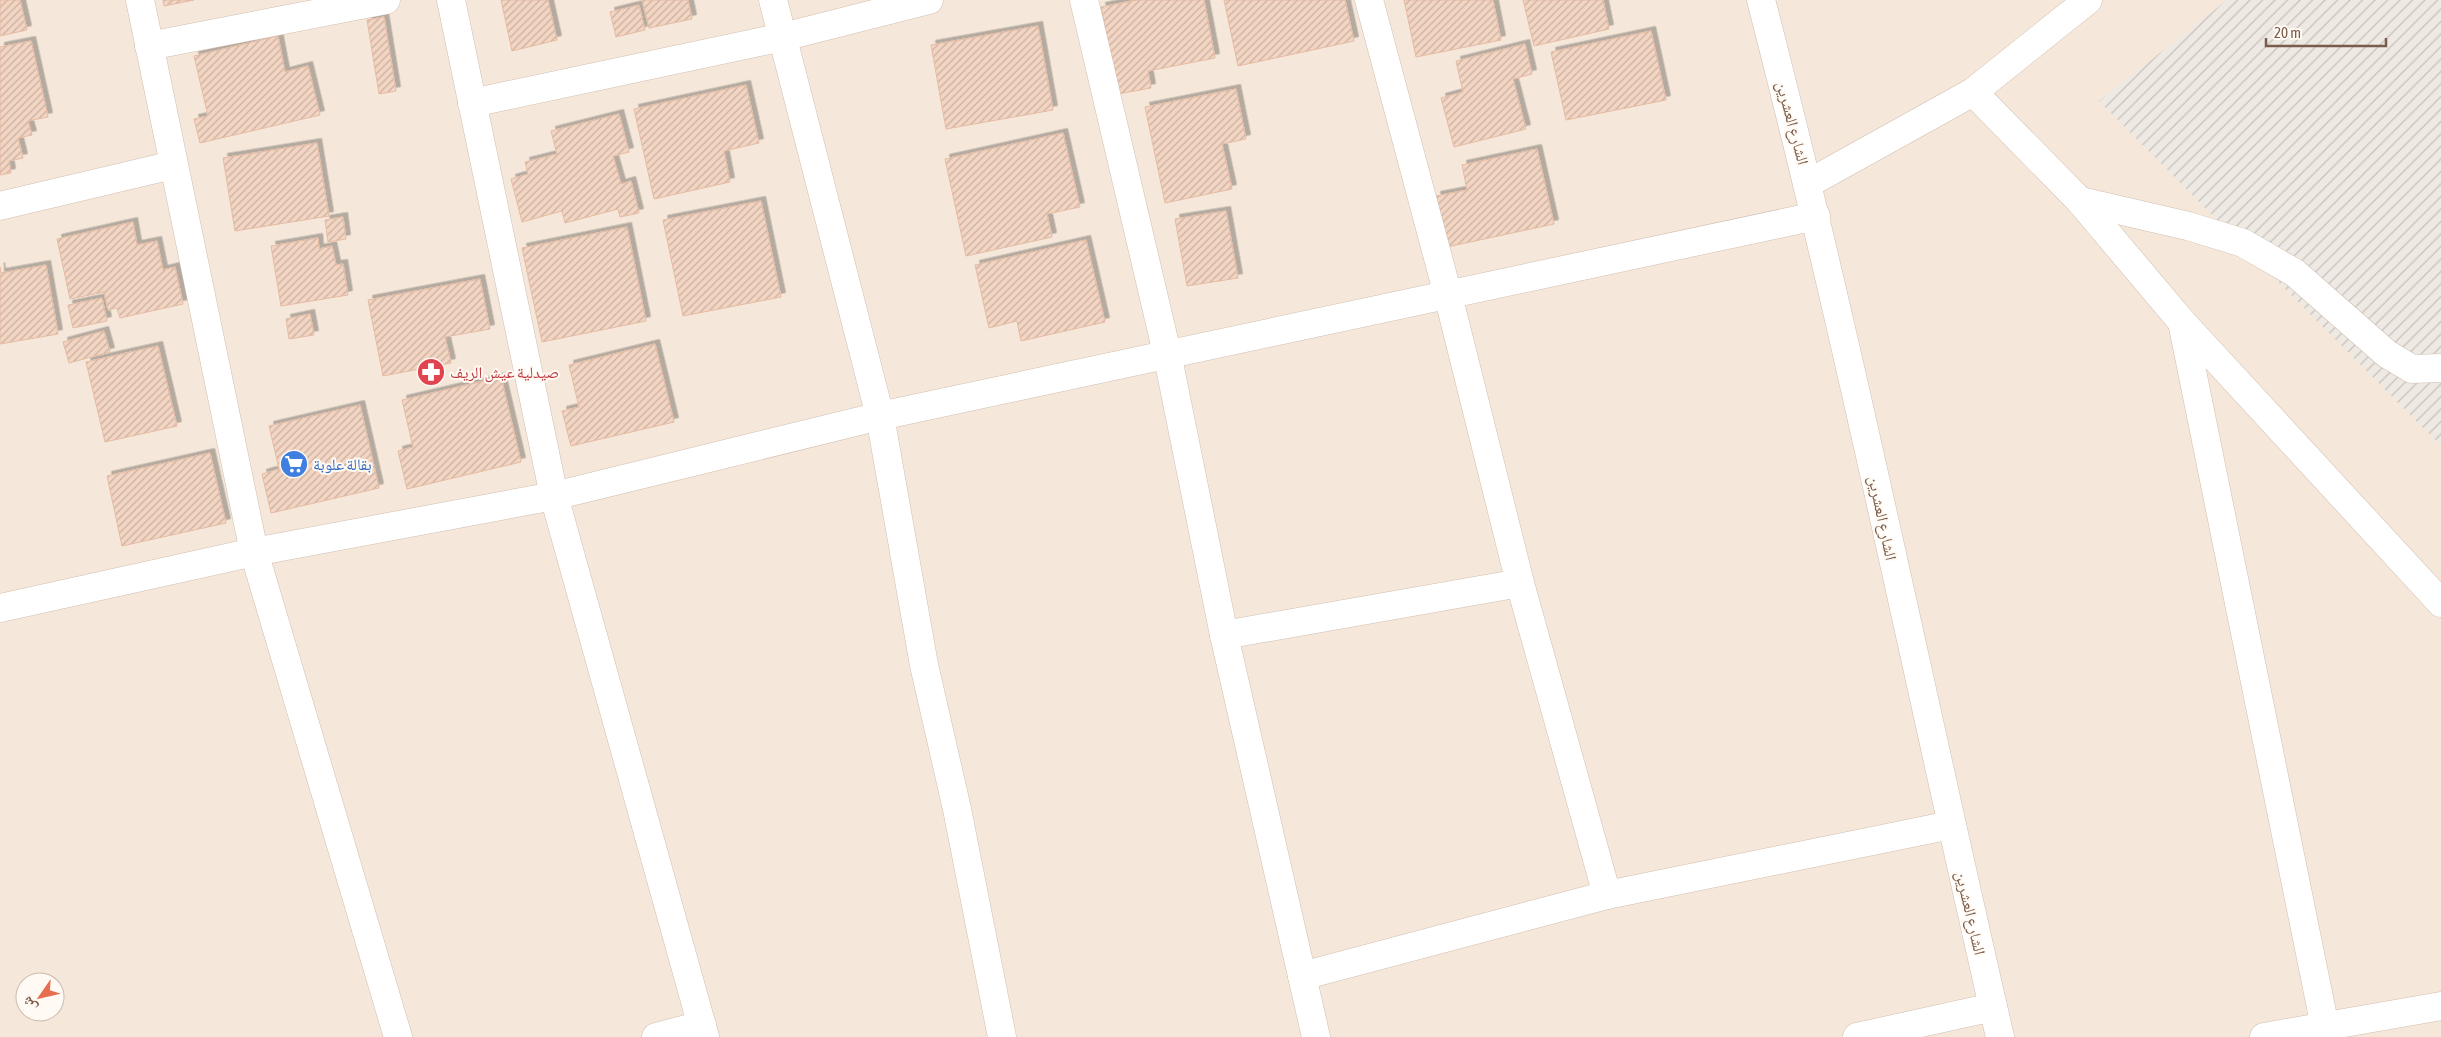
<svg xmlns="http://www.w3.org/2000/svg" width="2441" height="1037" viewBox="0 0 2441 1037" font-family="'Asap Condensed','Noto Naskh Arabic',sans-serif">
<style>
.residential{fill:#f5e8da;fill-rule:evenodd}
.industrial{fill:url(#industrial-furrows)}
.building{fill:url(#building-hatch);stroke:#e6bba3;filter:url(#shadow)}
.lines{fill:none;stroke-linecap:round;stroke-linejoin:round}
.minor-casing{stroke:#d1beb0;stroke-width:29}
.minor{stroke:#fff;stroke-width:28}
.labels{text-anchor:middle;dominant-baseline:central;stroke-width:4;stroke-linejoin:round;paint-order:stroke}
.street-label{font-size:16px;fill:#7a5c4d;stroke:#fffaf3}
.health-label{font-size:16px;fill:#be3a42;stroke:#fffaf3;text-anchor:start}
.shop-label{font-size:16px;fill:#366cbe;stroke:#fffaf3;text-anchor:start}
</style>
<defs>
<pattern id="industrial-furrows" width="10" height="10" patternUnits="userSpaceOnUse" patternTransform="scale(1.25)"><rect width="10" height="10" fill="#efe9e4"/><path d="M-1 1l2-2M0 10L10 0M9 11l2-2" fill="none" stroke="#c7c0bb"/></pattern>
<pattern id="building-hatch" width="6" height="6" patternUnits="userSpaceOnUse" patternTransform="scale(1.25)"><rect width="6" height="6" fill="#f3d5c3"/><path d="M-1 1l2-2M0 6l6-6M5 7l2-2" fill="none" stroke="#cab0a1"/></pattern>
<filter id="shadow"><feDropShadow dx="4.5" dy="-4.5" stdDeviation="0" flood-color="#0004"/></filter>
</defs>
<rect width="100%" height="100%" fill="#fdf6ec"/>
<path class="residential" d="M 0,0 L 2441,0 L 2441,1037 L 0,1037 ZM 25,982 L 55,982 L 55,1012 L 25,1012 Z"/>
<path class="industrial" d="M 2227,0 L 2441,0 L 2441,446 L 2099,101 Z"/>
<g class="building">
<path d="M 0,0 L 20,0 L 27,30 L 0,36 Z"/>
<path d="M 163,0 L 194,0 L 164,6 Z"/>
<path d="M 501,0 L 548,0 L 557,40 L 512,51 Z"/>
<path d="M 642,0 L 688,0 L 692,19 L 649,28 Z"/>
<path d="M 1137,0 L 1204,0 L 1215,58 L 1148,71 L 1151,88 L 1118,94 L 1101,7 Z"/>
<path d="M 1224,0 L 1345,0 L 1354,41 L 1238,66 Z"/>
<path d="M 1404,0 L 1493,0 L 1501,40 L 1416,57 Z"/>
<path d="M 1523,0 L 1603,0 L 1609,29 L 1534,46 Z"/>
<path d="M 639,5 L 645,30 L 616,37 L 610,12 Z"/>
<path d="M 384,17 L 396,91 L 379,94 L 367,20 Z"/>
<path d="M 1038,26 L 1053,110 L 946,129 L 931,45 Z"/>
<path d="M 1651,31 L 1666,100 L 1566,120 L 1551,52 Z"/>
<path d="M 278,36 L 285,72 L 308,66 L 320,115 L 200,143 L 194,119 L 208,116 L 194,56 Z"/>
<path d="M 31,41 L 48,117 L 28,121 L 32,135 L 18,138 L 23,158 L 9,161 L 11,173 L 0,175 L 0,47 Z"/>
<path d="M 1525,44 L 1532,74 L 1513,79 L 1526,129 L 1454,147 L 1441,98 L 1463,92 L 1456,61 Z"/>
<path d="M 746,85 L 759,143 L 724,151 L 730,182 L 654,199 L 634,109 Z"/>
<path d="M 1236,89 L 1246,139 L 1222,144 L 1232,189 L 1165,203 L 1145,107 Z"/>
<path d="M 619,114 L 629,152 L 613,156 L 621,184 L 631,181 L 639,213 L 620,217 L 618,209 L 565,223 L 562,211 L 522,222 L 511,179 L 528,174 L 525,162 L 557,154 L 551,131 Z"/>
<path d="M 1063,133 L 1080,207 L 1047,214 L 1052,237 L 966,256 L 945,159 Z"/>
<path d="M 317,143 L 329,216 L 235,231 L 223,158 Z"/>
<path d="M 1537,149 L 1554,224 L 1447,247 L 1436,196 L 1467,190 L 1462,165 Z"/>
<path d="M 761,201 L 781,297 L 683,316 L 663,220 Z"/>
<path d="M 1226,211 L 1238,278 L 1187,286 L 1175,219 Z"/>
<path d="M 343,217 L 346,239 L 328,242 L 325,220 Z"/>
<path d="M 133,222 L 137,245 L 157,241 L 163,270 L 175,267 L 183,304 L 120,318 L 117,308 L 108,310 L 104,292 L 70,299 L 57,239 Z"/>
<path d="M 627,227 L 646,321 L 542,342 L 522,248 Z"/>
<path d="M 318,238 L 319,249 L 332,246 L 336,265 L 343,264 L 348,295 L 281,306 L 271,246 Z"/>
<path d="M 1086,240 L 1105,322 L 1021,341 L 1017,321 L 989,328 L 975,265 Z"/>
<path d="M 46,265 L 58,334 L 0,344 L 0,267 L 1,273 Z"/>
<path d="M 480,279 L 490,329 L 445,337 L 451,363 L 383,376 L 368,300 Z"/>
<path d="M 102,298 L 107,321 L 73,328 L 68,305 Z"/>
<path d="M 310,314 L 314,335 L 289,339 L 286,319 Z"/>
<path d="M 104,331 L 110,352 L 69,363 L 63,342 Z"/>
<path d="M 655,344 L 674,422 L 571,446 L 562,411 L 579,407 L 569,365 Z"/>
<path d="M 158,346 L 177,426 L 105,442 L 86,362 Z"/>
<path d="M 501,377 L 521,462 L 407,489 L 398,451 L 413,447 L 402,400 Z"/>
<path d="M 360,405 L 379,488 L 271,513 L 262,474 L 279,469 L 269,426 Z"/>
<path d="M 210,453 L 226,523 L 122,546 L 107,476 Z"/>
</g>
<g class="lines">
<defs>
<g id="minor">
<path d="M 140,0 L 254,552 L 398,1037"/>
<path d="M 451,0 L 554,496 L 705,1037"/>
<path d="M 773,0 L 880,416 L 924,665 L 957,809 L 1002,1037"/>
<path d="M 1084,0 L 1167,353 L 1224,635 L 1316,1037"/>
<path d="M 1369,0 L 1448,295 L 1520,583"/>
<path d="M 1761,0 C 1850,343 1920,691 2000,1037"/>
<path d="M 149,46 L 386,0"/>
<path d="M 1973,92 L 2080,201 L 2182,322 L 2441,603"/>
<path d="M 472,103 L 783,37 L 929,0"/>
<path d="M 1809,183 L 1973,92 L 2088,0"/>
<path d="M 2080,201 L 2188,226 L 2243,243 L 2295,273 L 2387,354 L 2412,369 L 2441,368"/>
<path d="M 0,206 L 173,165"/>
<path d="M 2182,322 L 2327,1037"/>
<path d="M 0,608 L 254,552 L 554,496 L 880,416 L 1816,216"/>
<path d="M 1224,635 L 1520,583 L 1607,895"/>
<path d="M 1302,976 L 1607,895 L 1951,825"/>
<path d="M 656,1037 L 702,1025"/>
<path d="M 1857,1037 L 1993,1007"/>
<path d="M 2264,1037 L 2441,1006"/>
</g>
</defs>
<use href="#minor" class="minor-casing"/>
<use href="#minor" class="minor"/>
</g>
<defs>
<symbol id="pharmacy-disc" viewBox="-11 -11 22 22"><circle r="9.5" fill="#e0444e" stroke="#fffaf3"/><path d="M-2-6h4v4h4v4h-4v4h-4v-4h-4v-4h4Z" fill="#fff"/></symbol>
<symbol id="supermarket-disc" viewBox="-11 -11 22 22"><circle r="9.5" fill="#3f7fe0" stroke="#fffaf3"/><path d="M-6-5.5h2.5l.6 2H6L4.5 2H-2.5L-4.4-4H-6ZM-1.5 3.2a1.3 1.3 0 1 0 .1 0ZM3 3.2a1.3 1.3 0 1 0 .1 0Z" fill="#fff"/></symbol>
</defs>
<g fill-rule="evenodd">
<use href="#pharmacy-disc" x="415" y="356" width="32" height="32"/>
<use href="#supermarket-disc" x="278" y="448" width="32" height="32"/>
</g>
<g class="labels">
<g class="street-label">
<text transform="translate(1793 123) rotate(75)">الشارع العشرين</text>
<text transform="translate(1883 518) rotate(78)">الشارع العشرين</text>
<text transform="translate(1971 913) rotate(77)">الشارع العشرين</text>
</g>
<g class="health-label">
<text x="450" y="372">صيدلية عيش الريف</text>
</g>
<g class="shop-label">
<text x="313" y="464">بقالة علوبة</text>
</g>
</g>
<g transform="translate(40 997) rotate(236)"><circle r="24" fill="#fffaf3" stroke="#cabbb1"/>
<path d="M0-4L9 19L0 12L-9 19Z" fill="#e76f51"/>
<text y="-8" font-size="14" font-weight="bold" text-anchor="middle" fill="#7a5c4d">ش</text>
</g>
<path d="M2266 38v8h120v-8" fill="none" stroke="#7a5c4d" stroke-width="2.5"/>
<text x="2274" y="38" font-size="15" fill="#7a5c4d" stroke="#fffaf3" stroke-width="4" paint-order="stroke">20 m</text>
</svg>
